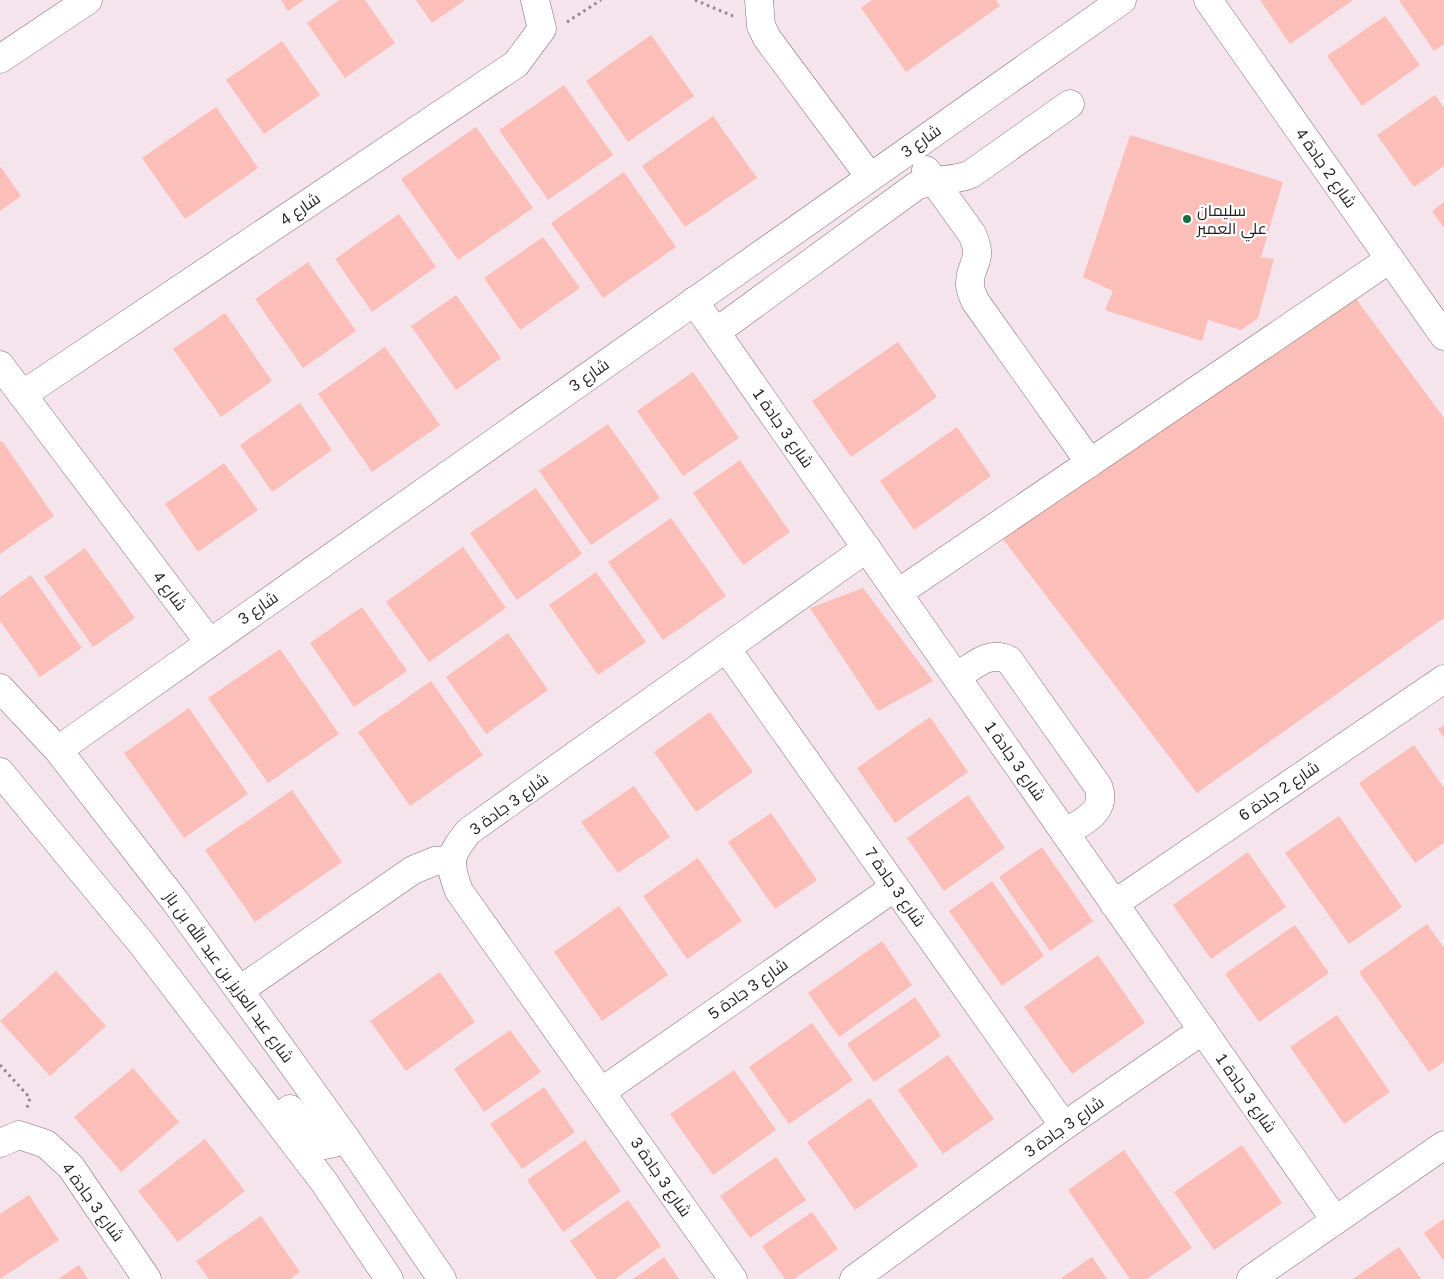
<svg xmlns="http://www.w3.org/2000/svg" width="1444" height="1279" viewBox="0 0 1444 1279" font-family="Arial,Cairo,sans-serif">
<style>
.building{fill:#fcbeb9}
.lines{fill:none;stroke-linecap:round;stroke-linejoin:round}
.minor-casing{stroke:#807177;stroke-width:29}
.path{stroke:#90858a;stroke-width:3;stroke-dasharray:2.5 4;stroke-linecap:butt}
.minor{stroke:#fff;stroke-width:28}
.poi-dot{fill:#147045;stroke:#fff;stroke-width:2}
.labels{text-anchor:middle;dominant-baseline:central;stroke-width:4.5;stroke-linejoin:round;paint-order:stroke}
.street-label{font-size:16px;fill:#221c1f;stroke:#fff}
.poi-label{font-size:16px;fill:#221c1f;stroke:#fff;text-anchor:start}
</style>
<rect width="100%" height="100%" fill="#f5e4eb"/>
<g class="building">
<path d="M 281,0 L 304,0 L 288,11 Z"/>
<path d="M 339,0 L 365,0 L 395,43 L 345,78 L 307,23 Z"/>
<path d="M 416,0 L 465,0 L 432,23 Z"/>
<path d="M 872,0 L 996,0 L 1000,6 L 906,72 L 861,8 Z"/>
<path d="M 1260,0 L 1353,0 L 1290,44 Z"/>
<path d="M 1399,0 L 1444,0 L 1444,44 L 1434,51 Z"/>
<path d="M 1385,16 L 1420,65 L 1362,106 L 1327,56 Z"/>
<path d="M 651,35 L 694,96 L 628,142 L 586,81 Z"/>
<path d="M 282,41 L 320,95 L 264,134 L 226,80 Z"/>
<path d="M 564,85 L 613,155 L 548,200 L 499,130 Z"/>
<path d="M 1435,95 L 1444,108 L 1444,166 L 1414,187 L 1377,135 Z"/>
<path d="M 216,107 L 258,168 L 185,219 L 142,158 Z"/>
<path d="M 713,116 L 757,178 L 685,227 L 642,166 Z"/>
<path d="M 476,127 L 533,208 L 458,260 L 401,179 Z"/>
<path d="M 1130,135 L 1283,182 L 1261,257 L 1274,259 L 1258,318 L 1241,330 L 1208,320 L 1202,341 L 1105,310 L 1113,291 L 1083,277 Z"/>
<path d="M 0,166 L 21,196 L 0,211 Z"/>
<path d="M 624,172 L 676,247 L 603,298 L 551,223 Z"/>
<path d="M 1444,202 L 1444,228 L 1432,211 Z"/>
<path d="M 399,214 L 436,267 L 372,312 L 335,259 Z"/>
<path d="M 543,237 L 580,288 L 520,330 L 484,278 Z"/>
<path d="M 308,262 L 356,331 L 303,368 L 255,299 Z"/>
<path d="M 456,295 L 501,358 L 456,390 L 411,326 Z"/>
<path d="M 1354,296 L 1444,418 L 1444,618 L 1197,793 L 1002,538 Z"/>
<path d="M 225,313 L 272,381 L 221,417 L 173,349 Z"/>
<path d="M 898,342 L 937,397 L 851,457 L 812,401 Z"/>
<path d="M 385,347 L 440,425 L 372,472 L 318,394 Z"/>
<path d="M 693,372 L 739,438 L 683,476 L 637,411 Z"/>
<path d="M 300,403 L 332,450 L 272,492 L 240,445 Z"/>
<path d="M 608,424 L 660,498 L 591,545 L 539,471 Z"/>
<path d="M 957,427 L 991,476 L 914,530 L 880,481 Z"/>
<path d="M 2,441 L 54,516 L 0,554 L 0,442 Z"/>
<path d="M 740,460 L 790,532 L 743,565 L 693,493 Z"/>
<path d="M 224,463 L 258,510 L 198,552 L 165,504 Z"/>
<path d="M 536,488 L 582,554 L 517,600 L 470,533 Z"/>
<path d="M 671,518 L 726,596 L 663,640 L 608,562 Z"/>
<path d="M 463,547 L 506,608 L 429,662 L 386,602 Z"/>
<path d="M 85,548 L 135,618 L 93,647 L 44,577 Z"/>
<path d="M 596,572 L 646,642 L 598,675 L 549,605 Z"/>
<path d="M 31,575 L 82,648 L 40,677 L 0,621 L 0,597 Z"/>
<path d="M 863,588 L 933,681 L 878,711 L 810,608 Z"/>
<path d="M 362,607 L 407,671 L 354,707 L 310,643 Z"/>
<path d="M 508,633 L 548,690 L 486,734 L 446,677 Z"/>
<path d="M 280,649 L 339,734 L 268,783 L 208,698 Z"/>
<path d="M 431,681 L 483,755 L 410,806 L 358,732 Z"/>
<path d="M 189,708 L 248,794 L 184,838 L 124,753 Z"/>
<path d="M 710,712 L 753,772 L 696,812 L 654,752 Z"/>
<path d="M 930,717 L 968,772 L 895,823 L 857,768 Z"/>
<path d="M 1444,725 L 1444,738 L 1438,729 Z"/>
<path d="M 1414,745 L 1444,788 L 1444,843 L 1415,863 L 1359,783 Z"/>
<path d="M 634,786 L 670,837 L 618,873 L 581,822 Z"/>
<path d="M 292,790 L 342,862 L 255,922 L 205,850 Z"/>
<path d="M 968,795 L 1005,848 L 944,891 L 907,838 Z"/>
<path d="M 771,813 L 817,880 L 775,909 L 728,842 Z"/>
<path d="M 1339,816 L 1402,907 L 1349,944 L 1285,853 Z"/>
<path d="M 1042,847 L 1093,921 L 1050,951 L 999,877 Z"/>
<path d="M 1248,852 L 1286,907 L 1211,959 L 1173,905 Z"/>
<path d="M 698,858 L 742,921 L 687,959 L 643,896 Z"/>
<path d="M 992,881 L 1044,956 L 1002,986 L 949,911 Z"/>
<path d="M 619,906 L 668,975 L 602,1021 L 554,952 Z"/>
<path d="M 1427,924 L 1444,948 L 1444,1062 L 1429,1072 L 1359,972 Z"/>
<path d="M 1295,925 L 1329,973 L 1259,1022 L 1225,974 Z"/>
<path d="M 882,941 L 912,985 L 839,1037 L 808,993 Z"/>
<path d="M 1098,955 L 1145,1023 L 1072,1074 L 1024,1007 Z"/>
<path d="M 56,971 L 106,1026 L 50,1076 L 0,1021 Z"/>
<path d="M 440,972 L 475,1022 L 406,1071 L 370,1021 Z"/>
<path d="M 915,997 L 941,1036 L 874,1082 L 847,1044 Z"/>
<path d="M 1337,1015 L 1390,1092 L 1344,1124 L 1290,1047 Z"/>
<path d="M 812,1023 L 853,1080 L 789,1124 L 749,1067 Z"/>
<path d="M 510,1030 L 541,1072 L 484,1112 L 454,1069 Z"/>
<path d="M 948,1055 L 994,1119 L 943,1154 L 898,1090 Z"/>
<path d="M 133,1068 L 179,1122 L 121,1172 L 74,1117 Z"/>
<path d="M 734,1070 L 776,1130 L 713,1175 L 670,1114 Z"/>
<path d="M 544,1087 L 575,1132 L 522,1169 L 490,1124 Z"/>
<path d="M 870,1098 L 918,1166 L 855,1210 L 807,1142 Z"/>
<path d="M 205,1139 L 245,1191 L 178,1242 L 138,1191 Z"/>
<path d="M 585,1140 L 621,1191 L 563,1232 L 527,1180 Z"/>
<path d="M 1242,1145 L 1282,1203 L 1214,1250 L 1174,1192 Z"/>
<path d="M 1124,1150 L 1192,1248 L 1147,1279 L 1130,1279 L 1068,1190 Z"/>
<path d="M 776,1157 L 806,1200 L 750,1238 L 720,1196 Z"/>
<path d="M 29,1195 L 59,1240 L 0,1279 L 0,1214 Z"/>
<path d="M 628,1200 L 661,1246 L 615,1279 L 597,1279 L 570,1241 Z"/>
<path d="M 812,1212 L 838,1249 L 794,1279 L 785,1279 L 762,1246 Z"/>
<path d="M 261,1216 L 300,1272 L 290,1279 L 209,1279 L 196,1261 Z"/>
<path d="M 1444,1219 L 1444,1261 L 1424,1233 Z"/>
<path d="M 1399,1247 L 1421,1279 L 1353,1279 Z"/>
<path d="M 664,1257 L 679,1279 L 633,1279 Z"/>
<path d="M 1092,1257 L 1107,1279 L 1060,1279 Z"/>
<path d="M 79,1265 L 88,1279 L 58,1279 Z"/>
</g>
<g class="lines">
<defs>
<g id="minor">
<path d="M 759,0 L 761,26 L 767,38 L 870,177"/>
<path d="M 1208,0 L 1444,336"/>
<path d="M 0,59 L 88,0"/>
<path d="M 926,170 L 972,234 C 985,262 969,263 970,285 C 970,290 973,296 975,301 L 1090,463"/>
<path d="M 694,301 L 1335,1220"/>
<path d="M 716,332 L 916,186 C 934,178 953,182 971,174 L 1070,104"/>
<path d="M 0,365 L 209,642"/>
<path d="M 22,395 L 516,64 L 542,29 L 535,0"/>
<path d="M 898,593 L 1390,259"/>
<path d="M 726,648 L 1064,1126"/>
<path d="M 957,677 C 973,666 989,650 1009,660 L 1098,786 C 1108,811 1084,821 1065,833"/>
<path d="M 0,688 L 58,750 L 175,901 L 344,1136 L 442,1279"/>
<path d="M 58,750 L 1122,0"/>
<path d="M 0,772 L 142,944 L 324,1182 L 389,1279"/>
<path d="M 1114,904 L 1444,679"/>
<path d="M 240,990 L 413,870 L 435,861 L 451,860"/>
<path d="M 601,1092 L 895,887"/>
<path d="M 290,1109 L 312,1135 L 324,1145 L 334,1143 L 344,1136"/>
<path d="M 0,1143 L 19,1135 L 46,1144 L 71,1167 L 147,1279"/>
<path d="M 733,1279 L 459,891 C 448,862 449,855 469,831 L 867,548"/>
<path d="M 854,1279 L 1064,1126 L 1203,1030"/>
<path d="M 1251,1279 L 1444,1145"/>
</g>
</defs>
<use href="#minor" class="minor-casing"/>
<g class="path">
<path d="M 695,0 L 733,16"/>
<path d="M 567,22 L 601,0"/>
<path d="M 0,1065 L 30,1098 L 26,1111"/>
</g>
<use href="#minor" class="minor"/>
</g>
<circle class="poi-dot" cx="1187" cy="219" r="5"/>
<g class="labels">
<g class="street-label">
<text transform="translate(921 141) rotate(-35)">شارع 3</text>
<text transform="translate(1326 168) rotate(55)">شارع 2 جادة 4</text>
<text transform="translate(300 209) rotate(-34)">شارع 4</text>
<text transform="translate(589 375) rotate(-35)">شارع 3</text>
<text transform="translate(783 428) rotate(55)">شارع 3 جادة 1</text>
<text transform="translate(170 591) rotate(53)">شارع 4</text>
<text transform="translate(258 608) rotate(-35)">شارع 3</text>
<text transform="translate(1015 761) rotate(55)">شارع 3 جادة 1</text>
<text transform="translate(1279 791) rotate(-34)">شارع 2 جادة 6</text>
<text transform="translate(509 804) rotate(-36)">شارع 3 جادة 3</text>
<text transform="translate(895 887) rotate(55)">شارع 3 جادة 7</text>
<text transform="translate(229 977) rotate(54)">شارع عبد العزيز بن عبد الله بن باز</text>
<text transform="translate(748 989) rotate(-35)">شارع 3 جادة 5</text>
<text transform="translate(1246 1093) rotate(55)">شارع 3 جادة 1</text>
<text transform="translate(1064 1127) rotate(-35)">شارع 3 جادة 3</text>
<text transform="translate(661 1177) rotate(55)">شارع 3 جادة 3</text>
<text transform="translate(93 1202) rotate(54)">شارع 3 جادة 4</text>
</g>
<g class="poi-label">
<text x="1197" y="210">سليمان<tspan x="1197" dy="18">علي العمير</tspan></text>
</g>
</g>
</svg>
